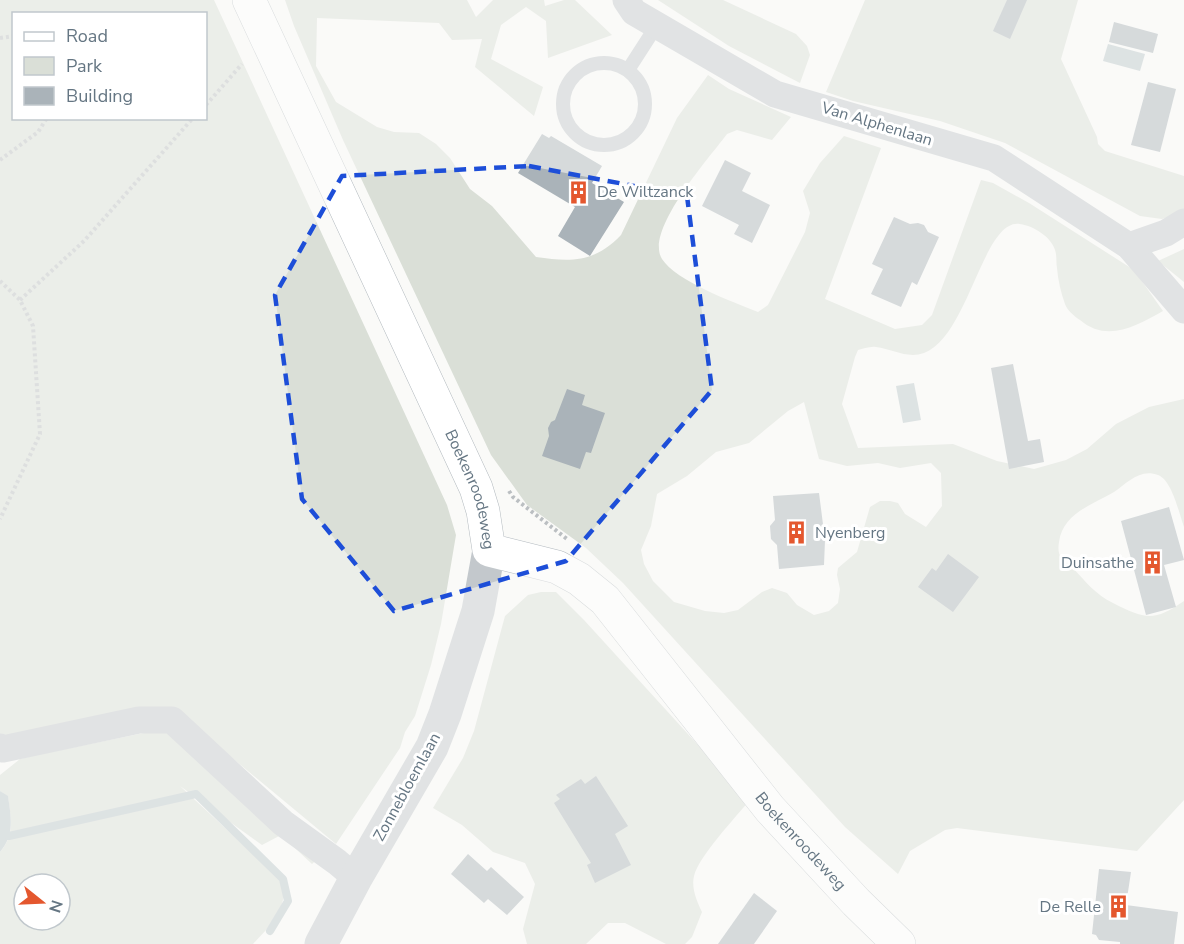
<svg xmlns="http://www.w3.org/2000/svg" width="1184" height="944" viewBox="0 0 1184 944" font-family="'Nunito Sans',sans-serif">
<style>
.green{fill:#dadfd7;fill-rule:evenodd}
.water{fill:#bbc7cb}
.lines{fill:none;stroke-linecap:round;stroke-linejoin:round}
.stream{stroke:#bbc7cb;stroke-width:8}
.building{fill:#aab3b9}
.secondary-casing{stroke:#b3babf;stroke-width:34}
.path{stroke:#bbbfc2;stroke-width:4;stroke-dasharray:3 3;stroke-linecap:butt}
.service{stroke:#c3c8cc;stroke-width:14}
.minor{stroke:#c3c8cc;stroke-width:27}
.tertiary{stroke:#c3c8cc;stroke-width:33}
.secondary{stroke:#fff;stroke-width:33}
.marked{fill:none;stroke:#1d4ed8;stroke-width:4.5;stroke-dasharray:12 8;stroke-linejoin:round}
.labels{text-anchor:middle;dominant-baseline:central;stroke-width:6;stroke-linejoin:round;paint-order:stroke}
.street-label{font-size:16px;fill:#657683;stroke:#fff}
.poi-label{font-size:16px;fill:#657683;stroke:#fff;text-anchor:start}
</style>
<rect width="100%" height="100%" fill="#fafaf8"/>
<g class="green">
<path d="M 0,0 L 214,0 L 447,505 L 456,535 L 441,624 L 431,665 L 415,716 L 405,732 L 400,748 L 336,844 L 172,708 L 18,738 L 0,734 ZM 14,14 L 206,14 L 206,118 L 14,118 Z"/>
<path d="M 285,0 L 467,0 L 476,17 L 493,0 L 544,0 L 545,6 L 564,0 L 575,0 L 612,35 L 548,58 L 546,21 L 526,7 L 501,25 L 491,59 L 543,87 L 534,116 L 475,67 L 482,39 L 452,40 L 439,23 L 317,18 L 316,66 L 336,102 L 377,127 L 394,132 L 419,133 L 436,144 L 450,158 L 470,189 L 492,206 L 536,257 C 571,262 594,263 621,235 L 677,118 L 708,75 L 729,89 L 791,117 L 772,140 L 737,130 L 727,134 C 710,157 644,231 662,259 C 676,281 733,302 758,312 L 768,305 L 805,232 L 810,213 L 803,191 L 820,163 L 844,136 L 881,148 L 825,299 L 895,329 L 922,325 L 932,315 L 981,180 L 993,183 L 1029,203 L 1134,270 L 1163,311 C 1136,326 1107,343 1080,320 C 1074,316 1067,310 1065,304 C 1061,293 1058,280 1057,268 C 1056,263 1057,255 1055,250 C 1051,237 1034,226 1020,224 C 983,218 969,336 924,353 C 907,359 893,349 876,347 C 870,346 863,349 858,350 L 855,357 L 842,404 L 858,448 L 953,444 L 997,461 L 1034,469 L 1066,460 L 1087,449 L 1116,424 L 1149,407 L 1184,399 L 1184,527 C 1179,513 1172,480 1158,475 C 1140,468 1127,483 1114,492 C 1092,505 1063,513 1059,542 C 1058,548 1058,554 1062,559 C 1065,562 1069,564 1073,568 C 1085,581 1096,595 1113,603 C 1145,619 1154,622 1184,601 L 1184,800 L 1137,851 L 957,828 L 945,830 L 910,851 L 898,874 L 845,827 L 623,583 L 586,548 L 527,505 L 491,455 L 343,140 L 294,26 ZM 804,402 L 819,459 L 847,466 L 878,463 L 900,468 L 931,463 L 941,473 L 942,506 L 926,527 L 905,514 L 898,503 L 890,501 L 880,501 L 870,507 L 857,552 L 838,568 L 837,575 L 840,589 L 838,603 L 829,611 L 814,615 L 797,605 L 787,593 L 772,588 L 762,592 L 738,610 L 724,613 L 705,611 L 674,602 L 653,581 L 644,564 L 641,550 L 651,526 L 657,494 L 687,476 L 716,452 L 749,443 L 788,411 Z"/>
<path d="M 658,0 L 723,0 L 796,34 L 807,46 L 810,55 L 800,83 L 729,46 Z"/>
<path d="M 865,0 L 1078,0 L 1061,59 L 1097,137 L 1098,144 L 1105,151 L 1184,176 L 1184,212 L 1162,219 L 1140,216 L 1005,143 L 940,121 L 853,101 L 826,92 Z"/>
<path d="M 1184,249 L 1184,282 L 1158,261 Z"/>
<path d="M 541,592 L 556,592 L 584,620 L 749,801 C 735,818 699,856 694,876 C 691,888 697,902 702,912 L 692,937 L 685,944 L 666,944 L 625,923 L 608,923 L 586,944 L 527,944 L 523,929 L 535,884 L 525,863 L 493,852 L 462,825 L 433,808 L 463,758 L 474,731 L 505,616 L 528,595 Z"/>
<path d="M 173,727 L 328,849 L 312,864 L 281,835 L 262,845 L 180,786 L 280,879 C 292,905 270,926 253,944 L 0,944 L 0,852 C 15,835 11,818 8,797 L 0,791 L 0,775 L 20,759 L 36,755 ZM 24,884 L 60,884 L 60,920 L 24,920 Z"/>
</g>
<g class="water">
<path d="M 1108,44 L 1145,54 L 1140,71 L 1103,61 Z"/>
<path d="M 914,383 L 921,420 L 903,423 L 896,386 Z"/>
<path d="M 0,791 L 8,796 C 11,817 15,835 0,852 Z"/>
</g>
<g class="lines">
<path class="stream" d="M 9,836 L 196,794 L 283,879 L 288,901 L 270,931"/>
</g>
<g class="building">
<path d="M 1007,0 L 1027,0 L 1010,39 L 993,31 Z"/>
<path d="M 1114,22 L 1158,34 L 1153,53 L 1109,42 Z"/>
<path d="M 1148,82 L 1176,89 L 1160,152 L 1131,145 Z"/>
<path d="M 542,134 L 549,138 L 551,136 L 602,166 L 592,183 L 624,202 L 590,256 L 558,236 L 575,207 L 518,173 Z"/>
<path d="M 725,160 L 751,173 L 742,191 L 770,205 L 752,243 L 734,234 L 739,225 L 702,206 Z"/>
<path d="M 894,217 L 910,224 L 918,223 L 924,225 L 928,232 L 939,237 L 917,285 L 912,282 L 901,307 L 871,294 L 883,269 L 872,264 Z"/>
<path d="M 1013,364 L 1028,441 L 1040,439 L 1044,462 L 1009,469 L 991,368 Z"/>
<path d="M 567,389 L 585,395 L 582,405 L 605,413 L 591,453 L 586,452 L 580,469 L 542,456 L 549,436 L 548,428 L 551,422 L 555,420 Z"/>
<path d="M 819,493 L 825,540 L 824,565 L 779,569 L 777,545 L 771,539 L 770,526 L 775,520 L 773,496 Z"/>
<path d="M 1169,507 L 1184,560 L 1164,565 L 1176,607 L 1146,615 L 1121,521 Z"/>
<path d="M 948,554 L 979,577 L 953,612 L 918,587 L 932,568 L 936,571 Z"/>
<path d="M 596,776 L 628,826 L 615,834 L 631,865 L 595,883 L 587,865 L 591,863 L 554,803 L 560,799 L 556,795 L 581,779 L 585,784 Z"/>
<path d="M 468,854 L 487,871 L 491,867 L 524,897 L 507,915 L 488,899 L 484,903 L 451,874 Z"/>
<path d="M 1099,869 L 1131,872 L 1126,905 L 1178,912 L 1174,944 L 1120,944 L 1120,942 L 1099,940 L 1096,935 L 1092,934 Z"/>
<path d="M 754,893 L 777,911 L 754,944 L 718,944 Z"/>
</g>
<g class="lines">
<defs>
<g id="secondary">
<path id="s1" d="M 249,0 L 476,488 L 483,511 L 489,550 L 557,567 L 579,579 L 605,600 L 770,809 L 856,902 L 899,944"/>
</g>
</defs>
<use href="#secondary" class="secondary-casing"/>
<g class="path">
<path d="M 0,38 L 14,36"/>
<path d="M 206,105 L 242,64"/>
<path d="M 0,160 L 38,132 L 47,118"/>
<path d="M 0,281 L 20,300 L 33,326 L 40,434 L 0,519"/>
<path d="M 20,300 L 84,241 L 193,118"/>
<path d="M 509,491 L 513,497 L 567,539"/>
</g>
<g class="service">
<circle cx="604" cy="104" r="41"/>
<path d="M 628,70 L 657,25"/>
</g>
<g class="minor">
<path d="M 626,0 L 634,12 L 775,94 L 994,158 L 1129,246 L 1184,310"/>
<path d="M 1129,246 L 1166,233 L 1184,222"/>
<path d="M 0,747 L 3,749 L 139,720 L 172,720 L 283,823 L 337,862 L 356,878"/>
</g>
<path class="tertiary" d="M 321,944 L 356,878 L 432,747 L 445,714 L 478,611 L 489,550"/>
<use href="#secondary" class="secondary"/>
</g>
<path d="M0 0H1184V944H0ZM 529,166 L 687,196 L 712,390 L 566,561 L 394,611 L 302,499 L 275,295 L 342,176 Z" fill="#fafaf8" fill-opacity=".55" fill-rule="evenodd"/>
<path class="marked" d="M 529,166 L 687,196 L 712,390 L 566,561 L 394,611 L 302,499 L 275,295 L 342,176 Z"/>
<defs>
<symbol id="building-bare" viewBox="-9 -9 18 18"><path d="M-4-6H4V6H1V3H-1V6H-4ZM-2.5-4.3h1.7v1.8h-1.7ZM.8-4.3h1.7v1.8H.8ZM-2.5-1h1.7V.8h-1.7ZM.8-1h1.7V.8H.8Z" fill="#e4572e" stroke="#fff" stroke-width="2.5" paint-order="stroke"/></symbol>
</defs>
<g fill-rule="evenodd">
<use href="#building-bare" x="562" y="176" width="33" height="33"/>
<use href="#building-bare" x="780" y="516" width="33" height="33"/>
<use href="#building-bare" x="1136" y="546" width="33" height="33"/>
<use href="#building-bare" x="1102" y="890" width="33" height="33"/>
</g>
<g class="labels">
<g class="street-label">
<text transform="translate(877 124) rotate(17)">Van Alphenlaan</text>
<text stroke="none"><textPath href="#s1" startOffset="538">Boekenroodeweg</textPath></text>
<text transform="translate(407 787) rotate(-61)">Zonnebloemlaan</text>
<text stroke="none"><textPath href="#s1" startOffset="1041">Boekenroodeweg</textPath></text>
</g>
<g class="poi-label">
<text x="597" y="192">De Wiltzanck</text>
<text x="815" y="533">Nyenberg</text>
<text x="1134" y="563" text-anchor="end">Duinsathe</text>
<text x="1101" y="907" text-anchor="end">De Relle</text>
</g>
</g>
<rect x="12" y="12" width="195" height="108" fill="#ffffff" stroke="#c1c8cd" stroke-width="1.5"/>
<rect x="24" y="32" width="30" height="9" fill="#ffffff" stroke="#c1c8cd" stroke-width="1.5"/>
<text x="66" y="42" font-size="18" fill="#657683">Road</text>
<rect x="24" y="57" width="30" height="18" fill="#dadfd7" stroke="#c1c8cd" stroke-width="1.5"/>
<text x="66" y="72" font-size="18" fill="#657683">Park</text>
<rect x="24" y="87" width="30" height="18" fill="#aab3b9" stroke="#c1c8cd" stroke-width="1.5"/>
<text x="66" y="102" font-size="18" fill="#657683">Building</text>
<g transform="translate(42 902) rotate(108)"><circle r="28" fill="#ffffff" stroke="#c1c8cd" stroke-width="1.5"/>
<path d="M0-4.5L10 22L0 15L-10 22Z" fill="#e4572e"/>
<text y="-9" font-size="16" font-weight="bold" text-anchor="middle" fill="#657683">N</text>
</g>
</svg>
